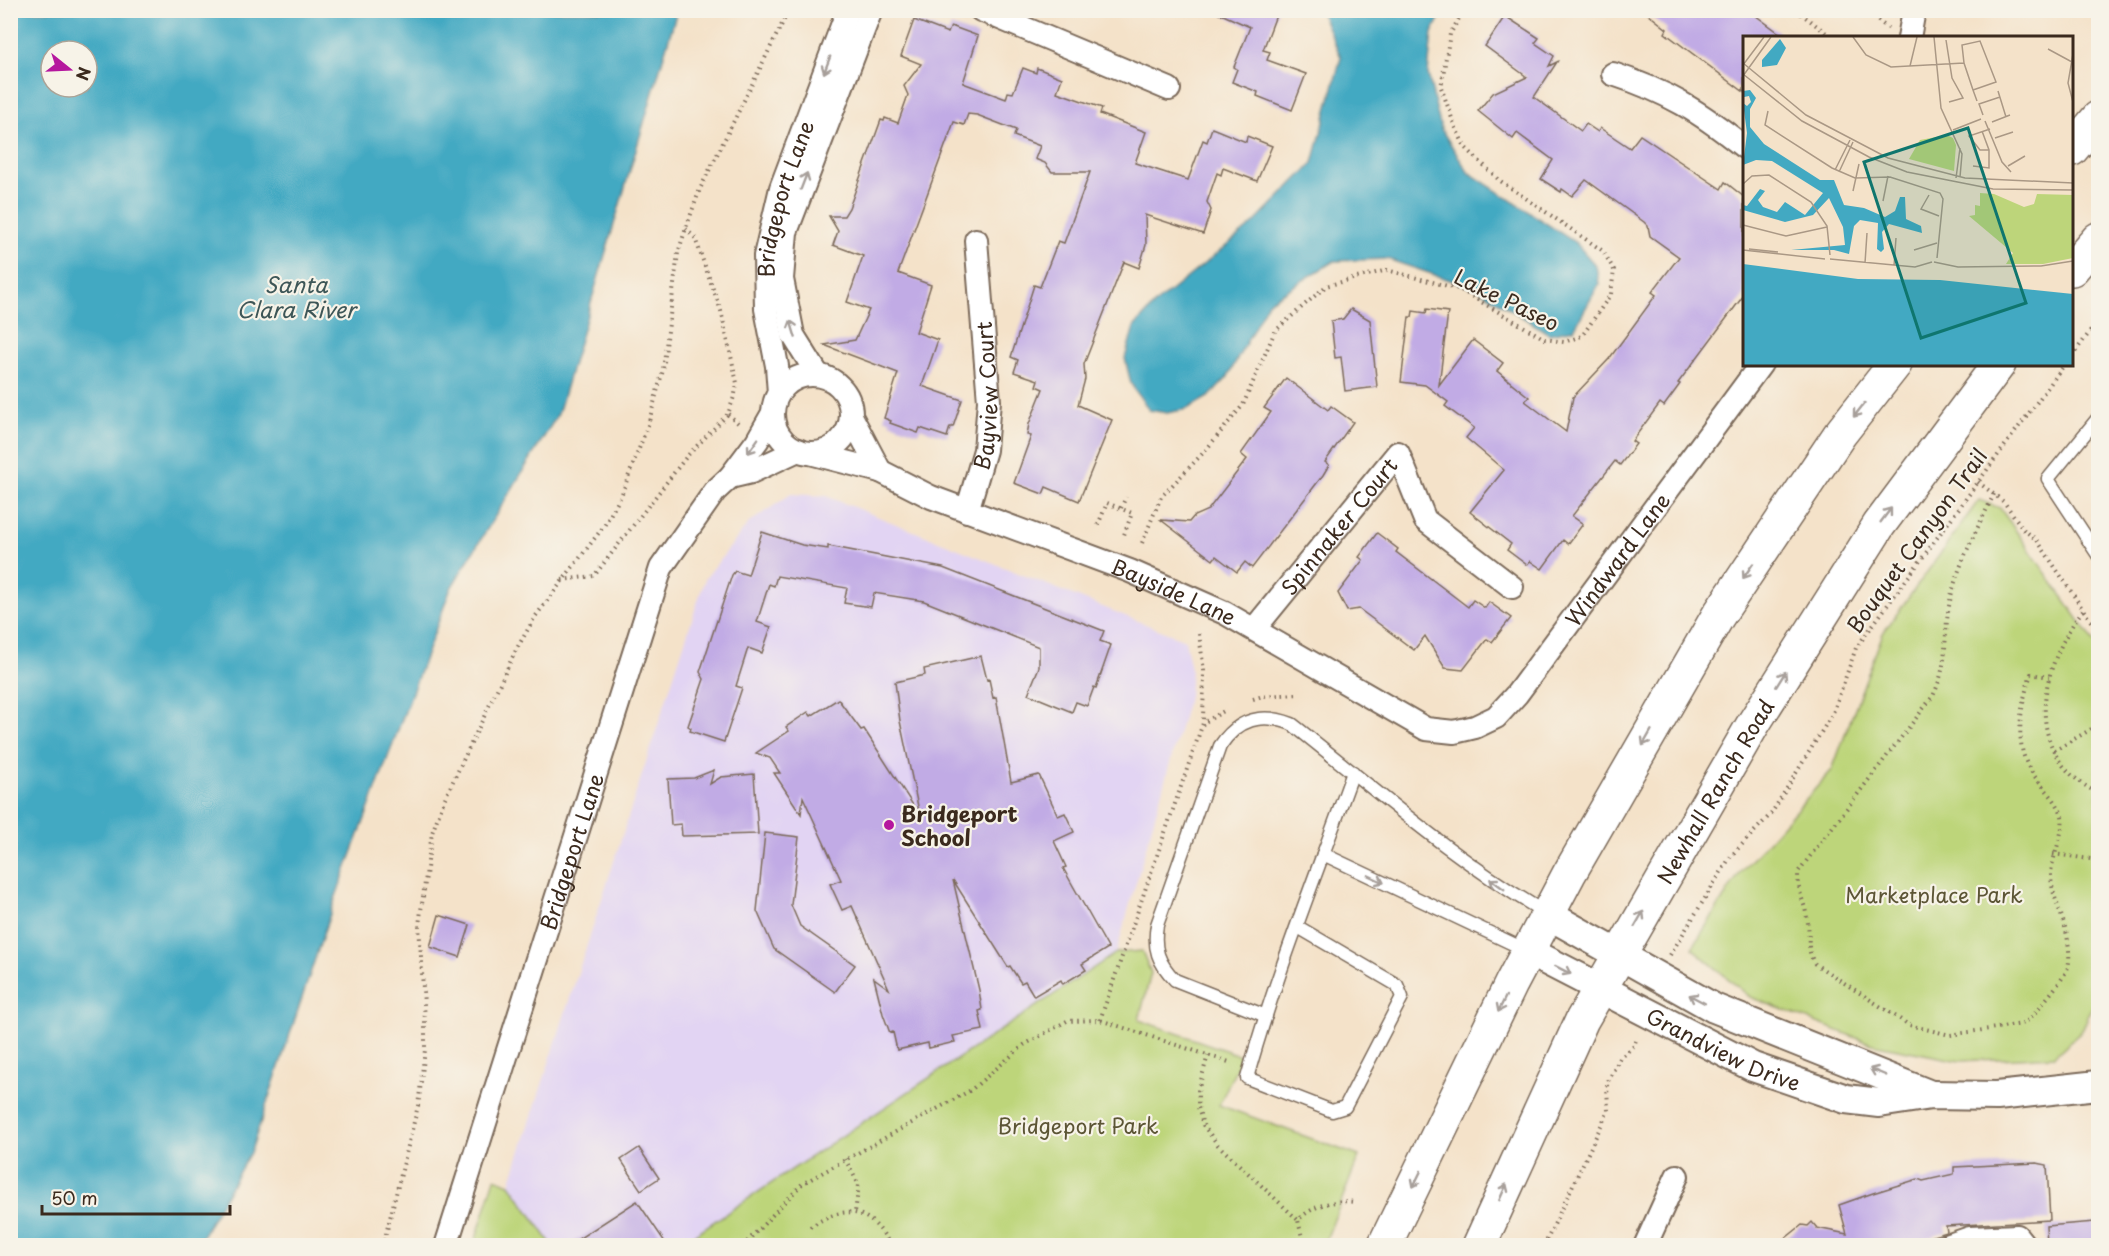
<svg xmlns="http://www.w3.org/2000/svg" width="2109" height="1256" viewBox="0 0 2109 1256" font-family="'Playpen Sans',sans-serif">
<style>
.built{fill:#e2d4f3}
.green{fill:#bdd57a;stroke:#7c804c;stroke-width:1.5}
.water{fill:#42a9c2;stroke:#3e6a70;stroke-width:1.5;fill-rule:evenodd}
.building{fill:#c1abe5}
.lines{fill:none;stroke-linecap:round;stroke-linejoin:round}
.service-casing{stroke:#7c6a5a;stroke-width:15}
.minor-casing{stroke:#7c6a5a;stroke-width:26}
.tertiary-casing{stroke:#7c6a5a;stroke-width:32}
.primary-casing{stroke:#7c6a5a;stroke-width:36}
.path{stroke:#7c6a5a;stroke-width:4;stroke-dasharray:1.5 4.5;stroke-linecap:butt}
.service{stroke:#fff;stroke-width:12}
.minor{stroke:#fff;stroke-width:22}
.tertiary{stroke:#fff;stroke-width:28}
.primary{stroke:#fff;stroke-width:33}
.oneway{stroke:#a79f9a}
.poi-dot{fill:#b5179e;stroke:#f7f3e8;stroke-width:2}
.labels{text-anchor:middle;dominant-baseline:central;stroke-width:4.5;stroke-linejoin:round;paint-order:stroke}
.street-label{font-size:21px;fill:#3b2a1e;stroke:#f7f3e8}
.poi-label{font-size:21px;font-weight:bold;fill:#3b2a1e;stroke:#f7f3e8;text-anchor:start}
.park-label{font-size:21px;fill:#5c5535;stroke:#f7f3e8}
.water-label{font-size:22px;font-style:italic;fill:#3d5657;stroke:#f7f3e8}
.inset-road{fill:none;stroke:#aa9885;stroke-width:1.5}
.view{fill:#0f766e;fill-opacity:0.15;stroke:#0f766e;stroke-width:3}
.inset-edge{fill:none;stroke:#3b2a1e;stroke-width:3}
</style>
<rect width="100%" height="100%" fill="#f7f3e8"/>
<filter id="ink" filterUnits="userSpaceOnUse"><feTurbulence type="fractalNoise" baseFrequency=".0167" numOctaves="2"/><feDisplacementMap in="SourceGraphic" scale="12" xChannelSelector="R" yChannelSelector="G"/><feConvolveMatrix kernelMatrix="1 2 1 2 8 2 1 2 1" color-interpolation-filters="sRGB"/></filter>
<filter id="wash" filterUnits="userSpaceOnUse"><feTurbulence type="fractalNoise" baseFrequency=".008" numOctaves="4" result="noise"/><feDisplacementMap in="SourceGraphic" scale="24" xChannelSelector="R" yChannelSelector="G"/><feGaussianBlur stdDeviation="1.35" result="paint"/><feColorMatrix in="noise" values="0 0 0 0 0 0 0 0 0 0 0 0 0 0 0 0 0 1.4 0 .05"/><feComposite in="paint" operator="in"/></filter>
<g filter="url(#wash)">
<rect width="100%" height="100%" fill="#f4e2c9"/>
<path class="built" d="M 791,494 L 826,496 L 1185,640 L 1191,669 L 1189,696 L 1116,953 L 679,1245 L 552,1245 L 510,1184 L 705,579 L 749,523 Z"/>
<g class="green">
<path d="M 1979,500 L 2000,508 L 2098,647 L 2098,834 L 2093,892 L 2098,995 L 2081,1032 L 2054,1056 L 1960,1061 L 1872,1044 L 1750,997 L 1692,948 L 1739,874 L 1832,770 L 1883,633 Z"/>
<path d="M 1142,951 L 1151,973 L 1139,1020 L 1242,1056 L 1219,1105 L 1359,1156 L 1324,1245 L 679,1245 L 1116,953 Z"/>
<path d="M 495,1178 L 510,1184 L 552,1245 L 474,1245 Z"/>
</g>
<g class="water">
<path d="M 10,11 L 677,11 L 558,414 L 451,588 L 335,899 L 251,1151 L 197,1245 L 11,1245 ZM 51,51 L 87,51 L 87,87 L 51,87 Z"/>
<path d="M 1320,11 L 1443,11 L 1432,33 L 1428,74 L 1441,129 L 1468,172 L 1576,243 L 1596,266 L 1599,284 L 1574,329 L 1549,334 L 1480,290 L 1387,259 L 1334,261 L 1268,302 L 1227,378 L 1210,396 L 1187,409 L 1167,413 L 1149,410 L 1131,384 L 1125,358 L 1134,327 L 1156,303 L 1252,225 L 1313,163 L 1341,57 Z"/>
</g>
<g id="blocks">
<g class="building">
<path d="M 1212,10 L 1278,10 L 1263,50 L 1270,52 L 1267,60 L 1306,74 L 1292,110 L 1257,96 L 1258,92 L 1232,82 L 1237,69 L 1234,67 L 1250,27 Z"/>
<path d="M 1643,10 L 1748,10 L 1786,38 L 1744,38 L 1744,92 L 1665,33 L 1667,29 Z"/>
<path d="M 1505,16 L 1539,38 L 1535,43 L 1554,56 L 1549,66 L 1557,62 L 1534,97 L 1581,131 L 1586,124 L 1598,132 L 1600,128 L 1630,148 L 1640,135 L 1721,189 L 1725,182 L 1744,197 L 1744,295 L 1678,383 L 1680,384 L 1664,406 L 1660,403 L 1632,441 L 1636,444 L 1620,465 L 1615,461 L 1572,516 L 1583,524 L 1568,544 L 1563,540 L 1542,569 L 1530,561 L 1527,565 L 1507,550 L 1511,544 L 1470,512 L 1504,470 L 1466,438 L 1474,428 L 1445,406 L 1448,402 L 1425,385 L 1401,382 L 1409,317 L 1412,317 L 1413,311 L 1426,313 L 1427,309 L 1448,312 L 1439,385 L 1473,340 L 1503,363 L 1497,371 L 1529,397 L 1525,401 L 1566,432 L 1573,397 L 1609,359 L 1656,295 L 1652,292 L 1679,257 L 1650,236 L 1648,226 L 1644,222 L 1586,180 L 1572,196 L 1562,189 L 1561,192 L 1541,179 L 1553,160 L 1517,133 L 1513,139 L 1478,111 L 1493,93 L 1527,77 L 1485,46 Z"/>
<path d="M 914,20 L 948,33 L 951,26 L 978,36 L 963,83 L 1006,99 L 1008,92 L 1013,93 L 1023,68 L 1036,73 L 1037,68 L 1062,78 L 1057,92 L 1102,108 L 1100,114 L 1146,132 L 1135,163 L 1188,180 L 1203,140 L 1207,142 L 1212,128 L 1246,142 L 1247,136 L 1272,146 L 1257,181 L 1223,168 L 1221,175 L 1217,173 L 1207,202 L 1211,210 L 1203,234 L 1145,215 L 1146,245 L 1139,268 L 1124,262 L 1084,364 L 1085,379 L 1078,405 L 1112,420 L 1079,501 L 1046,487 L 1043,494 L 1014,483 L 1031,436 L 1027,435 L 1029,424 L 1043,389 L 1036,386 L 1038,380 L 1014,372 L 1018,360 L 1011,357 L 1034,285 L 1040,287 L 1058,241 L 1064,243 L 1090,172 L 1052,172 L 1045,163 L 1035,159 L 1040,146 L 1014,136 L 1016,130 L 977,115 L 968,114 L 964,125 L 954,122 L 898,273 L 931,285 L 916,332 L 938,340 L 922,386 L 962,400 L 953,427 L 950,427 L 947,437 L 920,428 L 918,433 L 890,423 L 891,421 L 884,418 L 898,373 L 824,345 L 855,340 L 869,310 L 847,302 L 863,256 L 833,245 L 838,231 L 829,216 L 844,216 L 849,208 L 881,120 L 884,121 L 885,118 L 898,123 L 908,95 L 904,86 L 921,64 L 901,56 Z"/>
<path d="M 1351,309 L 1370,320 L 1377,387 L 1345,391 L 1341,357 L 1335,358 L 1331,321 L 1343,319 Z"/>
<path d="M 1286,378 L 1328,410 L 1331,406 L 1353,422 L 1325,462 L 1329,465 L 1323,475 L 1252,568 L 1245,562 L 1237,572 L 1216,556 L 1213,560 L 1161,520 L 1189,522 L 1194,516 L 1208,510 L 1247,459 L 1241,454 L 1271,412 L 1264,408 Z"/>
<path d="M 762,532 L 802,545 L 828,549 L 828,546 L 943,568 L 1104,631 L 1100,641 L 1111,645 L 1096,688 L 1094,687 L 1087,706 L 1076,702 L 1072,712 L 1028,694 L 1039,667 L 1039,647 L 924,601 L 874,593 L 871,607 L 844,603 L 847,588 L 777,576 L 774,586 L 769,584 L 757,622 L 771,627 L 762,653 L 748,648 L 736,686 L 742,688 L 724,742 L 690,731 L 691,728 L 688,726 L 704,679 L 700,672 L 732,575 L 735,571 L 748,575 Z"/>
<path d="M 1377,533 L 1398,549 L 1396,552 L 1468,607 L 1473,600 L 1485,608 L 1489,602 L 1511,618 L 1492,642 L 1487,639 L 1463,670 L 1445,668 L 1425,636 L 1414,650 L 1359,609 L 1347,611 L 1338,593 L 1363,560 L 1359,557 Z"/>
<path d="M 981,656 L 987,680 L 989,679 L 993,698 L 996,697 L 1011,782 L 1039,775 L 1058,816 L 1065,813 L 1074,832 L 1054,841 L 1066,867 L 1063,868 L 1108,948 L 1082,964 L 1086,970 L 1063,984 L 1061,980 L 1034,996 L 1025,981 L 1021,983 L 1010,966 L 1008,967 L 953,880 L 979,990 L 982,1010 L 979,1011 L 983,1030 L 953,1036 L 955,1042 L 929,1048 L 928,1043 L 897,1050 L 893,1032 L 890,1033 L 883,1014 L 874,978 L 889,989 L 852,906 L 842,910 L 830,884 L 841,880 L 803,797 L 801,814 L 774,773 L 780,773 L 770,758 L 756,753 L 789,731 L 786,727 L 808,712 L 811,716 L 838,699 L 861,730 L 864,729 L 920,816 L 900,721 L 895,682 L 925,675 L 924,669 Z"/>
<path d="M 714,770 L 710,784 L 721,777 L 754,774 L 758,834 L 682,836 L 681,824 L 671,825 L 668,779 L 694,778 Z"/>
<path d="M 765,833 L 799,837 L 791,905 L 800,926 L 855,965 L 835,992 L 774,949 L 757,911 Z"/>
<path d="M 439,915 L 470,925 L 460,957 L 430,947 Z"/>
<path d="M 639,1148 L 659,1178 L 641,1190 L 621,1160 Z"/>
<path d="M 2037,1163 L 2047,1165 L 2050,1220 L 1946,1226 L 1947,1232 L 1902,1245 L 1777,1245 L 1802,1225 L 1808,1226 L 1812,1222 L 1817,1228 L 1847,1234 L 1839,1205 L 1873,1193 L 1918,1179 L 1923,1181 L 1954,1174 L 1954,1167 Z"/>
<path d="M 637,1201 L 667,1245 L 569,1245 Z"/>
<path d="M 2095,1222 L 2095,1245 L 2047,1245 L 2046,1226 Z"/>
</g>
</g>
</g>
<g filter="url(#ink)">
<use href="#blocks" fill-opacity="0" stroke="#7c6a5a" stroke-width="1.5"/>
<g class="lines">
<defs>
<g id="service">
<path d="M 2098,418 L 2048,479 L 2098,555"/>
<path d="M 1323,854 L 1528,951"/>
<path d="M 1298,927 L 1397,985 L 1402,997 L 1345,1107 L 1332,1111 L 1247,1078 C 1276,974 1317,873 1353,772"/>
<path d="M 1266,1016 L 1175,980 C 1158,963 1153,948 1157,925 L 1220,746 C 1238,719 1261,712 1292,724 C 1375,789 1454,860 1546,913"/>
</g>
<g id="minor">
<path d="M 981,10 L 1169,89"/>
<path d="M 1909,38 L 1914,10"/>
<path d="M 1613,74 C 1668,92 1699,111 1744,147"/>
<path d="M 818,375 L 793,335 L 782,279 L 786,232 L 871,10"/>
<circle cx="812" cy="414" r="39"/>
<path id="s1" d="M 779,393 L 777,366 L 766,309 L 765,256 L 781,188 L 848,10"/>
<path d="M 851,416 L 880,471"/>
<path id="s2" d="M 810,453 L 880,471 L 931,497 L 1130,571 L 1225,613 L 1426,729 L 1454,732 L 1475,727 L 1496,717 L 1517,694 L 1761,364"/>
<path d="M 730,477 L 751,472 L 798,450"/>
<path id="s3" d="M 967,511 L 985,450 L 989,401 L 976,240"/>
<path id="s4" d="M 1255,628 L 1398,453 L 1425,520 L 1512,587"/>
<path id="s5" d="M 446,1246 L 661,568 L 715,491 L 730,477 L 757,441 L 773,413"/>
<path d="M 1645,1246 L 1677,1176"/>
<path d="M 1947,1246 L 1970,1238 L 2017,1236 L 2025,1246"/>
</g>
<g id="tertiary">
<path d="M 1547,914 L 1714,1008 L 1931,1095"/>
<path id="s6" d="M 1528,951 L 1753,1067 L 1846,1099 L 1879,1103 L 1931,1095 L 1997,1096 L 2098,1085"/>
</g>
<g id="primary">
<path d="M 2072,149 L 2098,118"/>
<path d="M 2072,269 L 2098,239"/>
<path d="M 1384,1246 L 1511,984 L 1569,874 L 1718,616 L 1840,434 L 1895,364"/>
<path id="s7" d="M 1479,1246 L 1582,1020 L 1752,726 L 1879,525 L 1999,364"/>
</g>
</defs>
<use href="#service" class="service-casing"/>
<use href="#minor" class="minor-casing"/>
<use href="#tertiary" class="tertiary-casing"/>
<use href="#primary" class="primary-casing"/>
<g class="path">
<path d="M 1796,10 L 1833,38"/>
<path d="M 1863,10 L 1888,28"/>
<path d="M 2072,356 L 2098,321"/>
<path d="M 728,414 L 739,424"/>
<path d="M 1978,482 L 2004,502 L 2024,530 L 2037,540 L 2098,632"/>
<path d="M 1994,494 C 1977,530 1956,567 1949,606 C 1943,640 1949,663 1933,696 L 1798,872 C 1798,895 1804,899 1807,918 C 1811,935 1805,949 1815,964 L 1909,1025 L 1950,1035 L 2022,1024 L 2030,1019 C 2039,1007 2064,980 2068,967 C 2071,956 2068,938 2065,927 C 2060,909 2051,893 2051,874 C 2052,856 2065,832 2062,816 C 2058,799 2040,786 2031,771 C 2013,744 2021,703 2031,674 L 2049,677"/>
<path d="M 1121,508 L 1126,497"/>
<path d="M 1098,525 L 1107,503 L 1132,513 L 1124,535"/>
<path d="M 1142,543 L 1161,497 L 1205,451 L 1243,405 L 1275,331 L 1326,286 L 1387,270 L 1459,289 L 1545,339 L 1564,342 L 1582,336 L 1611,294 L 1614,270 L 1603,251 L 1499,180 L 1465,147 L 1454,124 L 1441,87 L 1450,34 L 1464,10"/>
<path d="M 562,580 L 594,576 L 687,456 L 728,414 L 735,394 L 737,383 L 721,311 L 695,238 L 686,229"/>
<path d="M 2083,610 C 2039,668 2020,754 2098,793"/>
<path d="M 1199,634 L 1204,671 L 1203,723"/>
<path d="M 1253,699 L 1263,696 L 1300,694"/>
<path d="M 2054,751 L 2098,725"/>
<path d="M 2053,854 L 2098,860"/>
<path d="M 1670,955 L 1731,856 L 1771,814 L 1833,713 L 1856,648 L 2065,364"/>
<path d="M 1100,1020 L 1203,723 L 1224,711"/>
<path d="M 1208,1055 L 1198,1091 L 1198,1107 L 1203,1125 L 1218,1145 L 1298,1220"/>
<path d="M 845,1159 L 859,1185 L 855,1212"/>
<path d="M 810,1227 C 842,1206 866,1205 888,1241"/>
<path d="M 383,1246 L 418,1106 L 425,1050 L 425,1020 L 419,925 L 432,833 L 444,800 L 516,650 L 535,617 L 604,526 L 621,496 L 648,425 L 663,370 L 678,253 L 686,228 L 700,189 L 789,10"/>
<path d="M 743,1246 L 802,1184 L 971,1090 L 1024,1045 L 1067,1021 L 1100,1020 L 1232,1063"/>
<path d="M 1304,1246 L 1298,1220 C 1312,1206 1334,1199 1354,1202"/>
<path d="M 1544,1246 L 1608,1111 L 1607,1083 L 1620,1058 L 1634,1046 L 1637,1037"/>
</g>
<use href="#service" class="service"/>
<use href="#minor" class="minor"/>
<use href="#tertiary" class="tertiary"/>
<use href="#primary" class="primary"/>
</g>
<defs><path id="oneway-shaft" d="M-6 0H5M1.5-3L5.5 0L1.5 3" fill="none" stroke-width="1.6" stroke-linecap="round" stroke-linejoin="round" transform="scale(1.5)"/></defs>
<g class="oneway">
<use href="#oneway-shaft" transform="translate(827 65) rotate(111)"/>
<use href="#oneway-shaft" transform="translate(804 181) rotate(-69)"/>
<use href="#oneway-shaft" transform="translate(793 329) rotate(-107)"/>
<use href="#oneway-shaft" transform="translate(1859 410) rotate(128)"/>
<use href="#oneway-shaft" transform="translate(753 446) rotate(125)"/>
<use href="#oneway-shaft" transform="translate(1886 515) rotate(-53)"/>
<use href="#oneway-shaft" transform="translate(1748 571) rotate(124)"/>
<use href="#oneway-shaft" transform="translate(1781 679) rotate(-58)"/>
<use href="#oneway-shaft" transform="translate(1647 738) rotate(120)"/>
<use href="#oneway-shaft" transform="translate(1376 879) rotate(25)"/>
<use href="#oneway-shaft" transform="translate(1497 884) rotate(-144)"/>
<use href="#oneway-shaft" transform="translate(1639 919) rotate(-60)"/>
<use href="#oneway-shaft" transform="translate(1563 970) rotate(27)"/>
<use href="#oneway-shaft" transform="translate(1697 999) rotate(-152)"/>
<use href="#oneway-shaft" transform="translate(1502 1004) rotate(116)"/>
<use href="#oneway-shaft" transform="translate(1878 1072) rotate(-157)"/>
<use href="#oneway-shaft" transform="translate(1417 1179) rotate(116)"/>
<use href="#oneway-shaft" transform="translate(1503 1192) rotate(-66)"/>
</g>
</g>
<circle class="poi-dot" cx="889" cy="825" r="6"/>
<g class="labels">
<g class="street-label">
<text stroke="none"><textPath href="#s1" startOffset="198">Bridgeport Lane</textPath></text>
<text transform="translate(1507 299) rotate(26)">Lake Paseo</text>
<text stroke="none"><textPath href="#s3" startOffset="118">Bayview Court</textPath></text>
<text stroke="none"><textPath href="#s4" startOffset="132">Spinnaker Court</textPath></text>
<text transform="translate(1916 540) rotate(-54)">Bouquet Canyon Trail</text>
<text stroke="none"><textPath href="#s2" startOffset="950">Windward Lane</textPath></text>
<text stroke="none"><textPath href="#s2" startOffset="390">Bayside Lane</textPath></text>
<text stroke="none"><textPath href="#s7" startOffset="513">Newhall Ranch Road</textPath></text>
<text stroke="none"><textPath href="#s5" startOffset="414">Bridgeport Lane</textPath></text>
<text stroke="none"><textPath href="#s6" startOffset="219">Grandview Drive</textPath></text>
</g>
<g class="poi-label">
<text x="901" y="813">Bridgeport<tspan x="901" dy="24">School</tspan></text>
</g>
<g class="park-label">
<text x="1934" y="894">Marketplace Park</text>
<text x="1078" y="1125">Bridgeport Park</text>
</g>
<g class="water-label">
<text x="296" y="283">Santa<tspan x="296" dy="25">Clara River</tspan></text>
</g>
</g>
<g transform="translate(1743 36)">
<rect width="330" height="330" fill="#f4e2c9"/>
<path d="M 204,99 L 210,102 L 213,109 L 211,135 L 166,123 L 177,104 ZM 237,157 L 251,158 L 281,171 L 291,168 L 294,158 L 330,159 L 330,222 L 300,228 L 263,228 L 270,217 L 226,180 L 232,179 L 232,169 L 237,170 Z" fill="#bdd57a"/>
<path d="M 37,3 L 43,12 L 34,29 L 19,31 L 19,24 ZM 7,54 L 13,62 L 7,73 L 7,91 L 21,108 L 77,144 L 91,144 L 101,169 L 121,172 L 142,181 L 152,175 L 157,161 L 162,161 L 163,183 L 178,190 L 179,197 L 146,188 L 139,196 L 141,213 L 138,216 L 134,213 L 135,187 L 117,184 L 111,190 L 106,218 L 91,214 L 48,214 L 102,209 L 100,191 L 86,162 L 70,179 L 42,186 L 0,174 L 0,169 L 4,170 L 17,153 L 22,155 L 15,164 L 20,171 L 34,176 L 42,166 L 62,179 L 80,157 L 29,125 L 13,124 L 0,129 L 4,97 L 0,67 L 4,70 L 8,66 L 6,60 L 1,61 L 0,66 L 0,55 ZM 0,228 L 115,243 L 197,244 L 330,258 L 330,329 L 0,329 Z" fill="#42a9c2"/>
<path class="inset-road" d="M 110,1 L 123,19 L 148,31 L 221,27M 191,1 L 198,72 L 219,118 L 217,141M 203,4 L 209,42 L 220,62 L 206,66M 305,13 L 329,26M 330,18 L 325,47 L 330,66M 0,27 L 63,79 L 145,122 L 222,142 L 330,147M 0,29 L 21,1M 167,30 L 174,1M 0,38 L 59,85 L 126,121 L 164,136 L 250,153 L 330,154M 0,40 L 28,1M 230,54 L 253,46 L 237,5 L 219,9 L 221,27 L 230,54 L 234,65M 255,55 L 263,81M 25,75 L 22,89 L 89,132 L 112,142 L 147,141 L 197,157 L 200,163 L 194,222M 240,79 L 236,68 L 257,61M 242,85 L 259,126 L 268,136M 249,86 L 267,79M 210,94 L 238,83M 252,102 L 270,96M 246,114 L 237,114 L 226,100 L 247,93M 230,130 L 246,132 L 246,114 L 239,95M 265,130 L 282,120M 92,134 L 107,104M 96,136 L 110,106M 213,142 L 217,112M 0,148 L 9,140 L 26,139 L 68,166 L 84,190 L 87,219M 110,155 L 116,128M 186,159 L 178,173 L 196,180M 140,165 L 145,140M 0,189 L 43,200 L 84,191M 6,213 L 35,216M 0,214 L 82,223M 171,214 L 194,207M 87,223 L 172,231 L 189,226M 191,226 L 215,231 L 298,230 L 330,225M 122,227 L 124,197M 151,230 L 153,202"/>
<path class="view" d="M 225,92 L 283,267 L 178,302 L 121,126 Z"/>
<rect width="330" height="330" class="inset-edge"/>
</g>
<rect width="2109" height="1256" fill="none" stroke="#f7f3e8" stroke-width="36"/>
<g transform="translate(69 69) rotate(108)"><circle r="28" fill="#f7f3e8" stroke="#aca397" stroke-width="1.5"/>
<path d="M0-4.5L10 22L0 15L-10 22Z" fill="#b5179e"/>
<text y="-9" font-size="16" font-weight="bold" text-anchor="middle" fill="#3b2a1e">N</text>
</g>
<path d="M42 1205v9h188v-9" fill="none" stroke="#3b2a1e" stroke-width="3"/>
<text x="51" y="1205" font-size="18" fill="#3b2a1e" stroke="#f7f3e8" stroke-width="4.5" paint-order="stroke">50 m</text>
</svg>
